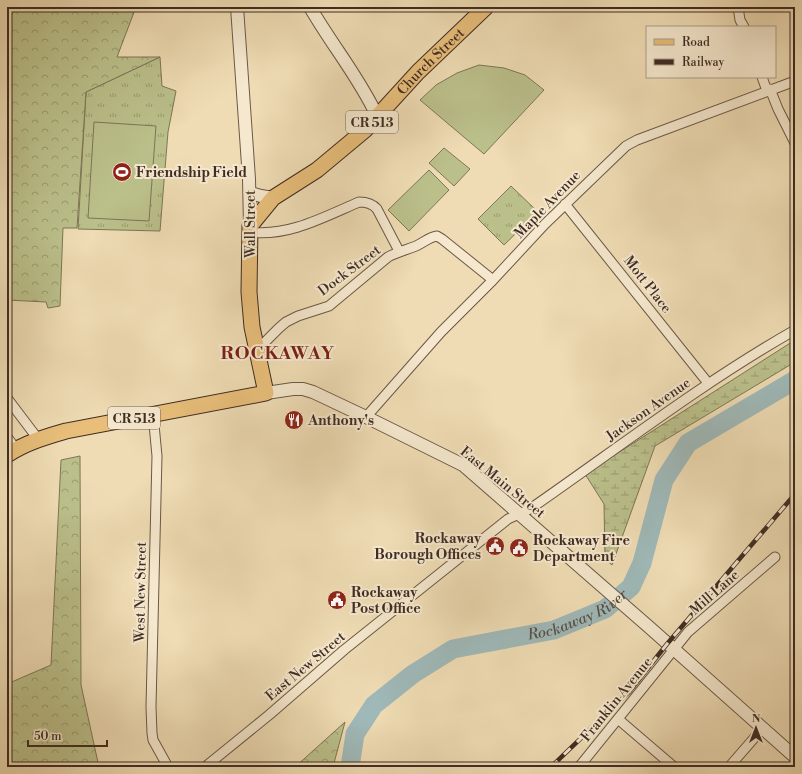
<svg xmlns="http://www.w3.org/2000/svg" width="802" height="774" viewBox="0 0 802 774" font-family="'Libre Bodoni',serif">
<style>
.grass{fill:url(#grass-tufts);stroke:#7d7657}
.forest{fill:url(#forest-crowns);stroke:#7d7657}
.wetland{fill:url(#wetland-marsh);stroke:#7d7657}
.garden{fill:#bbc08b;stroke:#7d7657}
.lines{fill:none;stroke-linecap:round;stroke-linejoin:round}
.river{stroke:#9fb9b9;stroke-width:19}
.minor-casing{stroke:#6b5847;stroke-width:11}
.tertiary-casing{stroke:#6b5847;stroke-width:14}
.primary-casing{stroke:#3f2c23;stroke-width:17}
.minor{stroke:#f5e8ce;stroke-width:9}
.tertiary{stroke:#f5e8ce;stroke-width:12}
.primary{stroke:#e8be7a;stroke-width:15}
.rail-casing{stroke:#3f2c23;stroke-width:4.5}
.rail{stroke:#f5e8ce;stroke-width:3;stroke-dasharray:9;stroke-linecap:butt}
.labels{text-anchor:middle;stroke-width:4;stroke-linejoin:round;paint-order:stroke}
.shield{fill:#f5e8ce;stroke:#766456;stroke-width:1}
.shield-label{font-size:13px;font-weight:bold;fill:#3f2c23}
.street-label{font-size:14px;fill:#3f2c23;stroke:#f5e8ce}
.poi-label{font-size:14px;font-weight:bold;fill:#3f2c23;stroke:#f5e8ce;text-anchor:start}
.water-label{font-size:15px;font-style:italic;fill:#574f48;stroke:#f5e8ce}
.district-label{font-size:18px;font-weight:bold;letter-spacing:1px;fill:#7a1f14;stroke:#f5e8ce}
</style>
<defs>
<pattern id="grass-tufts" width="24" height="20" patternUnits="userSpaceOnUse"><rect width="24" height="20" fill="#bbc08b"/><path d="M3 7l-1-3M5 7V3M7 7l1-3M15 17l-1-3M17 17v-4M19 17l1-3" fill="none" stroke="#999c71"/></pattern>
<pattern id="forest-crowns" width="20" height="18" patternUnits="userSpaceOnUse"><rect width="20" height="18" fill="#bbc08b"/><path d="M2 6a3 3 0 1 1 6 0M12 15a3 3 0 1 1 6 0" fill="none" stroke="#999c71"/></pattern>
<pattern id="wetland-marsh" width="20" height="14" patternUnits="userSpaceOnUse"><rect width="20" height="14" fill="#bbc08b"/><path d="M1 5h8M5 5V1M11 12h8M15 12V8" fill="none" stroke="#999c71"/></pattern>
</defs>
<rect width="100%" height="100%" fill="#efdcb4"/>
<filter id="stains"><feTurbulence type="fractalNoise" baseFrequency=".005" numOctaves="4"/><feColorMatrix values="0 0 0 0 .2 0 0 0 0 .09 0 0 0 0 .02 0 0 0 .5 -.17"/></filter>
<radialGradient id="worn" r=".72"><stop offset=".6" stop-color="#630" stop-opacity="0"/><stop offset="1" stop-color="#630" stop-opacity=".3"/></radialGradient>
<path class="grass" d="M160 57 162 86 176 91 168 132 160 231 78 229 86 92Z
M511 186 538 212 504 245 478 219Z"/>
<path class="forest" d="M7 7H136L117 57H160L86 92 77 228H63L60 306 48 308 46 302 7 300Z
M80 456 81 685 99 767H7V684L51 665 61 460Z
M345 722 333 767H295Z"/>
<path class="wetland" d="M795 340V362L655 446 612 565 605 559 604 504 585 474Z"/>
<path class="garden" d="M479 65 504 68 525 75 544 90 484 154 420 100 436 85 457 73Z
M94 122 156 126 149 221 88 218Z
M444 148 470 169 454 186 429 163Z
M429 170 449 190 409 231 388 210Z"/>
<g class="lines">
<path class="river" id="s1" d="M350 767 355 734 374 705 413 674 453 649 554 630 605 609 631 587 642 563 664 480 688 443 795 380"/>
<g class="minor-casing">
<path id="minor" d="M738 7 740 20 744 27
M762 77 767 91
M770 89 778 109 795 143
M565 204 708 383
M250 232C288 237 324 217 359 202 366 202 372 203 377 209L399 251
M257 350 279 328 286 322 298 316 329 306 388 257C397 252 406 250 416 246 423 243 429 237 437 236L442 239 493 280
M7 398 38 439
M153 414 157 456 151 707 152 733 153 740 168 767
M366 417 441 332 493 280 545 224 626 146 637 140 795 81
M7 437 16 449
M618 719 674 767
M205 767 269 715 344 650 508 519 530 509C618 448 702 383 795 330
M579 767 688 632 775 557
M729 767 762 729"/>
</g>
<g class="tertiary-casing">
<path id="tertiary" d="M237 7 249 179 250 226
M310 7C331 44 359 77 377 116
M250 193 261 196 273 198
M266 393 293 389H303L313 392 366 417 463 465 649 627 795 757"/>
</g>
<g class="primary-casing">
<g id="primary">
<path id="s2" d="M7 455C25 443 45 437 66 431L266 393 252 327 249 292 250 226 273 198 317 170 365 130 418 72 486 7"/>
</g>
</g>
<use href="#minor" class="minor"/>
<use href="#tertiary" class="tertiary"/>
<use href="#primary" class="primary"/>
<g class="rail-casing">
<path id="rail" d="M551 767 629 692 667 644 795 494"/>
</g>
<use href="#rail" class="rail"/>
</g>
<defs>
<g id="stadium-disc" transform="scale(1)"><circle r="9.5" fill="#8f2418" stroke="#f5e8ce"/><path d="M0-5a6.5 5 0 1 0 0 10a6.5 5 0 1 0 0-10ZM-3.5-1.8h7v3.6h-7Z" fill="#fff"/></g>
<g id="restaurant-disc" transform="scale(1)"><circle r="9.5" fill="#8f2418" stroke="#f5e8ce"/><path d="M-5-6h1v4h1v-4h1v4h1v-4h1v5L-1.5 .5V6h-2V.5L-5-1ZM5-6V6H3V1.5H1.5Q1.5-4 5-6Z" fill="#fff"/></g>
<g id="civic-disc" transform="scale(1)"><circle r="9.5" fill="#8f2418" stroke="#f5e8ce"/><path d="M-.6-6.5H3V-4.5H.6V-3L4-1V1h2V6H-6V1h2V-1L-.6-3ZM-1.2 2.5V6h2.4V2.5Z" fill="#fff"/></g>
</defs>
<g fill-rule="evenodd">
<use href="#stadium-disc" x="122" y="172"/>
<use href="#restaurant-disc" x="294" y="420"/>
<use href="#civic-disc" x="495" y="546"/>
<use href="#civic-disc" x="519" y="548"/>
<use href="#civic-disc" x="337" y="600"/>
</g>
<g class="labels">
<g class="shield">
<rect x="346" y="111" width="52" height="22" rx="3"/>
<rect x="108" y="407" width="52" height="22" rx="3"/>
</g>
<g class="shield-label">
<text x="372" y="127">CR 513</text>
<text x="134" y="423">CR 513</text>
</g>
<g class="street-label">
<text dy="5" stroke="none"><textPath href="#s2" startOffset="682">Church Street</textPath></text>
<text transform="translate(547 204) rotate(-46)" y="5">Maple Avenue</text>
<text transform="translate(250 224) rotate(-90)" y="5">Wall Street</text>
<text transform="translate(349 270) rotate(-37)" y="5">Dock Street</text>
<text transform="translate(648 284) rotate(52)" y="5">Mott Place</text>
<text transform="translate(648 409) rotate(-35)" y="5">Jackson Avenue</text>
<text transform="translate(503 482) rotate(39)" y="5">East Main Street</text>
<text transform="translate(140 592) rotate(-89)" y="5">West New Street</text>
<text transform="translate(714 592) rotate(-41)" y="5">Mill Lane</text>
<text transform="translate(305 666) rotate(-40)" y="5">East New Street</text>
<text transform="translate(616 699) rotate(-51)" y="5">Franklin Avenue</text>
</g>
<g class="poi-label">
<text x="136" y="177">Friendship Field</text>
<text x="308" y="425">Anthony's</text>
<text x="481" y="543" text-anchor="end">Rockaway<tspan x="481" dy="16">Borough Offices</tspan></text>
<text x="533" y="545">Rockaway Fire<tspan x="533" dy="16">Department</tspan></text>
<text x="351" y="597">Rockaway<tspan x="351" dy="16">Post Office</tspan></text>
</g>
<g class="water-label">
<text dy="5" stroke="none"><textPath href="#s1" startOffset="295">Rockaway River</textPath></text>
</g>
<g class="district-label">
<text x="278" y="359">ROCKAWAY</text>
</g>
</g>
<rect width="802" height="774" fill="none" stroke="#efdcb4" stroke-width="24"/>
<rect x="8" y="8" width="786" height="758" fill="none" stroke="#3f2c23" stroke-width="2"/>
<rect x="12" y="12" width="778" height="750" fill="none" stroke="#3f2c23"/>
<rect x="646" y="26" width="130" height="52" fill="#f5e8ce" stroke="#ac9d8a"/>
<rect x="654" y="39" width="20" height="6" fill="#e8be7a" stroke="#ac9d8a"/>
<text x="682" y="46" font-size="12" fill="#3f2c23">Road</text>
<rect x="654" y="59" width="20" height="6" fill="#3f2c23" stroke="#ac9d8a"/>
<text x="682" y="66" font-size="12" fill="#3f2c23">Railway</text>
<g transform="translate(756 728)" stroke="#f5e8ce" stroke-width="3" paint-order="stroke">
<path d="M0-3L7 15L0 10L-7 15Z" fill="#3f2c23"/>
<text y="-6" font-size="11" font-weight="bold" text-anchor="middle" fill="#3f2c23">N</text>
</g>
<path d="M28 740v6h79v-6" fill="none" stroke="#3f2c23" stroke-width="2"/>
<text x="34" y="740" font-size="12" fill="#3f2c23" stroke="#f5e8ce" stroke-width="3" paint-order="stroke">50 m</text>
<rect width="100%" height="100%" filter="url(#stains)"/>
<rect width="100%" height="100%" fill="url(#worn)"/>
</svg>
